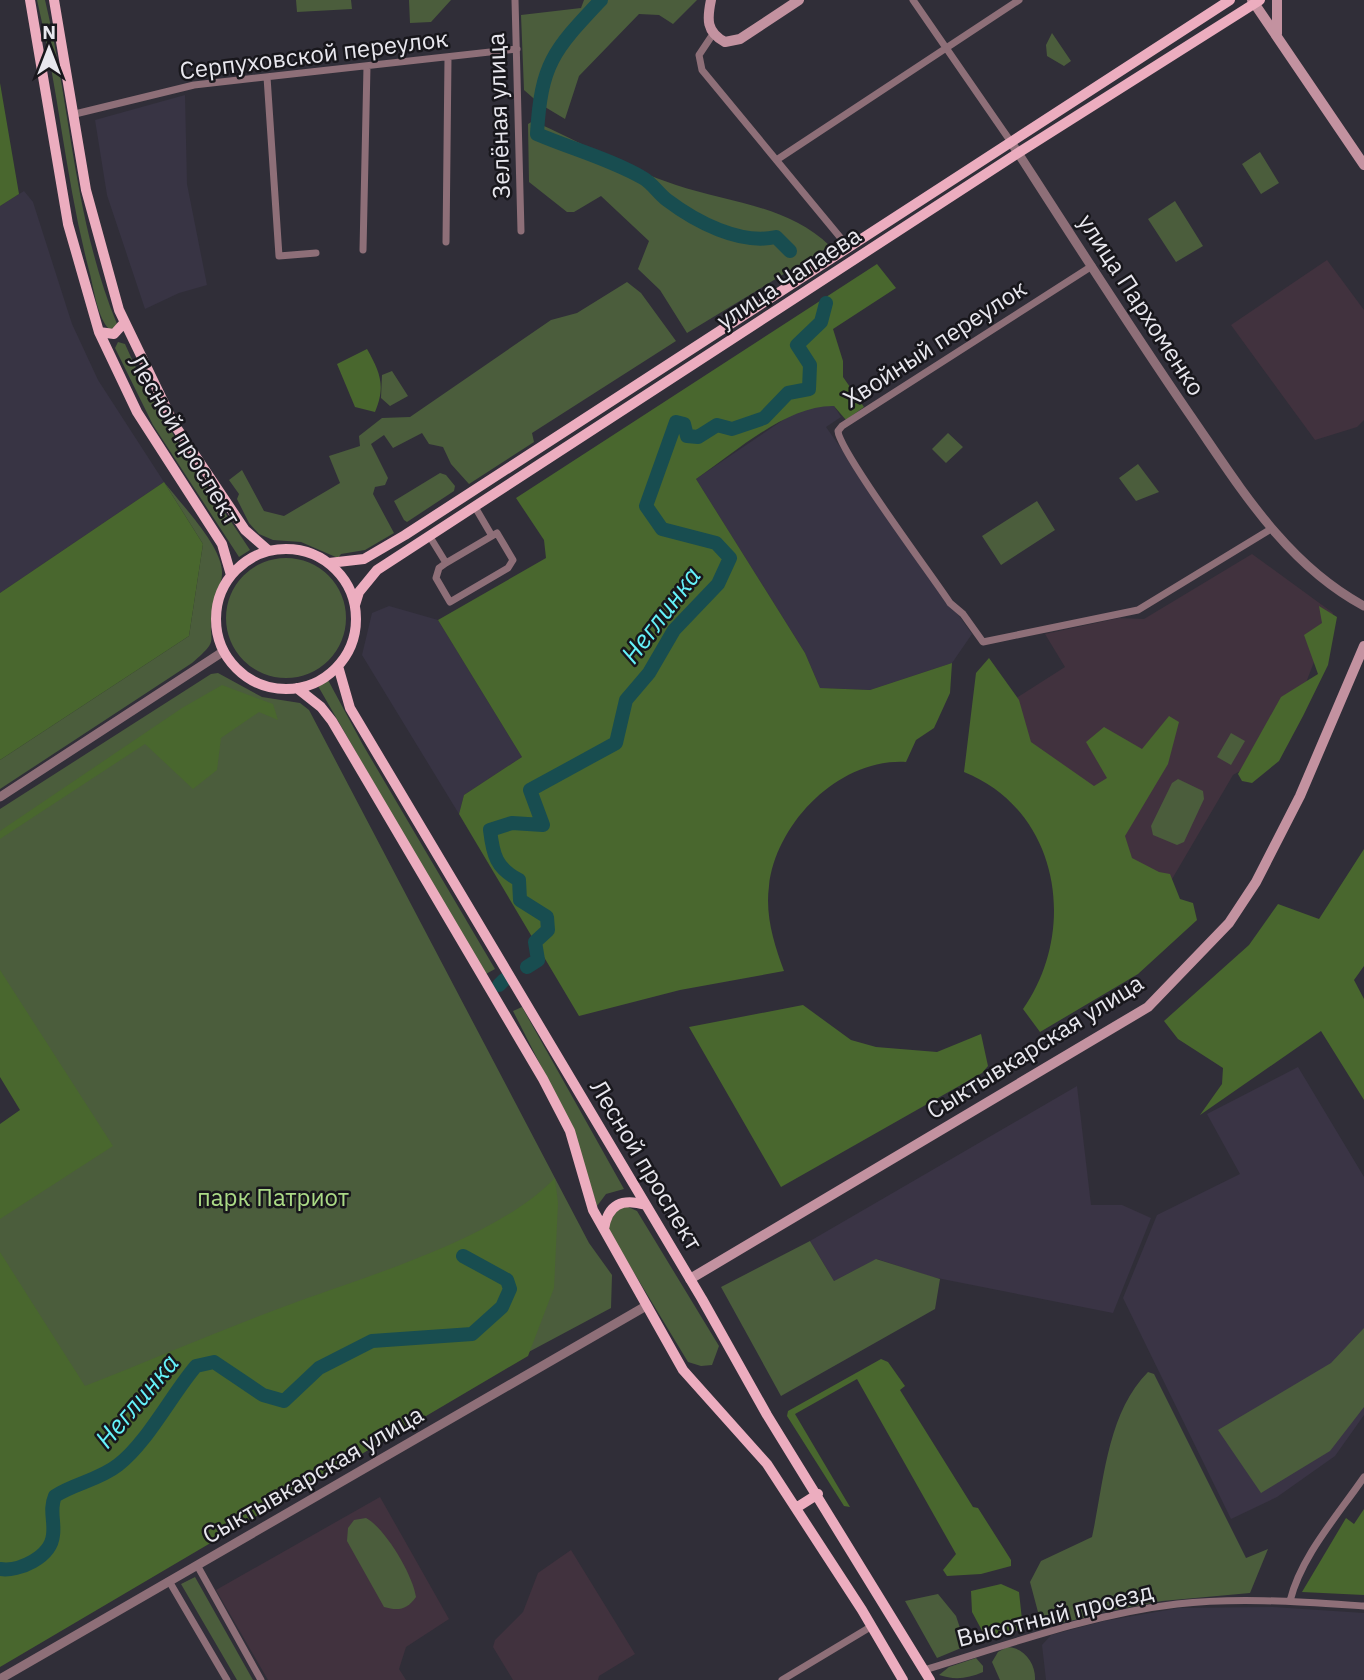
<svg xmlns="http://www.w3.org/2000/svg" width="1364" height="1680" viewBox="0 0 1364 1680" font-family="'IBM Plex Sans',sans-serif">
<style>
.built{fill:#383444}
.education{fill:#41323e}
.medical{fill:#3a3445}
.green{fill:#4b5d3c}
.forest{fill:#49672e}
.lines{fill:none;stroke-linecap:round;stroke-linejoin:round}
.river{stroke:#184d50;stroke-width:14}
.minor{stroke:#8e6f78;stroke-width:7}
.tertiary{stroke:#8e6f78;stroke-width:9}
.secondary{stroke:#c392a0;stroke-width:10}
.primary{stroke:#ecadbf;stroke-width:10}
.labels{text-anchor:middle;stroke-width:5;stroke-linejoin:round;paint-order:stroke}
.street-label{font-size:24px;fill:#e8e7ee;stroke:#18171c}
.park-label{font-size:24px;fill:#abda86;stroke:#18171c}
.water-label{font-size:26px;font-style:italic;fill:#65f2fa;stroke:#18171c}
</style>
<rect width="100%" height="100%" fill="#302e38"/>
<path class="built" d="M185 95 187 184 207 285 179 293 145 309 107 195 95 120Z
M24 191 33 202 72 324 98 380 164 482 0 593V206Z
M817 406H834L841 417 826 427 972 634 952 663 870 690 820 688 805 653 696 479 795 412Z
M389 606 438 620 522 757 464 795 459 814 362 655 372 613Z
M1273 1607 1364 1613V1680H1046L1042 1645 1051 1635 1104 1621 1179 1608Z"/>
<path class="education" d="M1327 260 1364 310V420L1357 427 1315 440 1231 325Z
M1252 554 1333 613 1281 747 1233 775 1165 891 1121 861 999 709 1065 667 1045 634 1119 618 1144 619Z
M380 1497 449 1619 406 1647 399 1669 406 1680H268L216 1590Z
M571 1550 635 1654 599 1676 598 1680H513L493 1647 495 1640 523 1612 538 1573Z"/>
<path class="medical" d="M1298 1067 1364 1177V1415L1335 1456 1277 1497 1231 1519 1123 1298 1157 1215 1240 1174 1207 1114Z
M1077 1086 1091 1205H1122L1151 1218 1113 1313 932 1277 877 1259 834 1281 810 1241Z"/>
<path class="green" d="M37 0H45C71 108 74 220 117 324L116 328 109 329C98 318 94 291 90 274 66 184 59 91 37 0Z
M296 0H351L352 9 297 12Z
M409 0H451L431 22 410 23Z
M584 0H697L673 24 659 15 639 14 579 76 565 119 540 104 524 90 521 15 581 8Z
M1052 33 1071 61 1064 66 1047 56 1046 45Z
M533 121C580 142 627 169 676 185 730 203 787 205 830 246L687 333 660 290 638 269 649 241 601 196 574 212H567L529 182 528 124Z
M1260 152 1279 183 1261 194 1242 164Z
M1175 201 1203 246 1176 262 1148 219Z
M627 282 641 293 676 341 532 433 534 442 469 484 451 464 443 447 429 444 422 433 393 448 384 435 371 444 388 478 385 485 375 487 373 494 394 533 365 550 341 554 338 558 301 542 273 540 259 534 249 523 237 499 239 494 229 480 242 470 264 511 284 516 340 483 329 456 360 446 359 436 382 418 410 417 551 320 577 313Z
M118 342 125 344C160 423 204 480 250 550L239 557 153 425 115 348Z
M392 371 408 396 390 406 381 398 382 375Z
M948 433 963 447 946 463 932 449Z
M1138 464 1159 492 1136 501 1119 478Z
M440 473 446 475 455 486 454 491 407 522 404 520 394 501Z
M164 482C181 504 221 545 222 571 223 584 214 600 212 613 207 644 222 637 192 663L0 789V760L189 636 203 544Z
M1037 501 1055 530 1001 565 982 536Z
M226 618a60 60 0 1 1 120 0a60 60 0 1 1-120 0Z
M218 673 262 697 300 703 309 710 589 1243 612 1275 611 1308 448 1395 0 1652V1130L27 1110 0 1068V809L211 674Z
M328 680 363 745 495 969 484 975 318 686Z
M1231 733 1245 741 1231 765 1217 757Z
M1178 779 1203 791 1204 799 1184 842 1177 845 1153 835 1151 826 1172 783Z
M522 1007 624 1189 606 1194 597 1206 572 1127 513 1011Z
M624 1205 637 1211 719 1346 712 1365 701 1366 688 1362 607 1228 608 1214Z
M810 1241 834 1281 876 1259 940 1279 935 1309 781 1396 721 1287Z
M1364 1328V1407L1330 1451 1261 1493 1218 1430 1331 1363Z
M1148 1372 1154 1374 1246 1558 1268 1549 1250 1593 1162 1601 1104 1612 1100 1603 1085 1608 1088 1617 1042 1627 1030 1582 1041 1561 1092 1537C1104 1482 1107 1413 1148 1372Z
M366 1518C385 1528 413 1575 416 1597 407 1610 398 1611 384 1607L347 1541 348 1528 354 1520Z
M195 1577 253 1680H237L181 1584Z
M938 1594 956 1616 966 1646 937 1658 905 1601Z
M1007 1647C1024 1647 1036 1664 1035 1680H1000L992 1662 998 1652Z
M976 1658 983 1666V1672C967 1679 954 1680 939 1675L949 1667Z"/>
<path class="forest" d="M0 83 19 194 0 206Z
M877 264 896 288 833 329 843 361V377L864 407 846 420 834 406C786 405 735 453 696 479L805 653 820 688 870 690 952 663 950 693 934 728 916 740 906 762C839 758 776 823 769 886 765 916 774 944 784 971L680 990 579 1016 459 814 464 795 522 757 438 620 546 558 544 540 516 498Z
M367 349C380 372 386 386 375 412L355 407 337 364Z
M164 482 203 544 189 636 0 760V593Z
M1319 606 1337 617 1328 665 1303 716 1279 761 1252 783 1242 781 1238 774 1281 697 1318 674 1304 635 1322 623Z
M989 658 1019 700 1031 742 1094 786 1107 778 1086 742 1104 727 1142 749 1169 716 1179 722 1168 764 1125 836 1132 858 1159 872 1170 874 1180 899 1193 903 1197 920 1138 974 1040 1032 1023 1009C1079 929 1059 810 964 772L976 673Z
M222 685 273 704 278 720 259 712 221 738 217 770 193 789 145 744 0 839V831L182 708Z
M1364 849V966L1354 980 1364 999V1100L1321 1031 1200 1115 1222 1084 1223 1068 1178 1039 1164 1021 1249 945 1278 904 1319 919Z
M0 970 113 1146 0 1219V1124L20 1110 0 1077Z
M803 1005 851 1040 876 1047 937 1052 981 1034 988 1066 982 1073 781 1187 689 1027Z
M555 1178 558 1203 554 1288 528 1356 0 1667V1252L85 1386C151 1360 216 1332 283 1307 365 1276 494 1241 555 1178Z
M881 1359 888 1362 905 1386 900 1390 973 1507 978 1508 1011 1560V1566L981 1574 947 1576 943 1570 956 1554 857 1379 795 1414 850 1507 844 1506 787 1416 788 1411Z
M1364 1509V1595L1302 1592 1346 1518 1354 1524Z
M1001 1584 1019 1592 1023 1629 986 1638 972 1612 971 1591Z"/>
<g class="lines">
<path class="river" d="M601 0C554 50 541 63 537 134 572 149 610 159 643 178 652 183 658 193 667 200 696 222 740 245 776 237L790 251
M527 967 538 960 535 942 548 930 547 917 520 900 519 880C496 868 493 855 490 830L512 823 543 825 530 790 616 743 626 700 649 673 674 630 718 584 730 558 716 543 662 529 646 506 676 422 684 424 687 436 698 437 717 425 732 429 764 418 788 393 809 389 810 365 797 345 821 322 826 303
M499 985 504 980
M0 1569C19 1572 51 1557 53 1535 55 1521 49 1510 55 1496 75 1483 99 1480 118 1465 147 1443 172 1394 196 1366L214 1362 263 1395 284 1401 319 1368 372 1341 472 1334 502 1307 510 1289 507 1280 463 1256"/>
<path class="minor" d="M515 0 521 231
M913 0 1011 142
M713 34 699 55 702 70 849 248
M267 77 279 256 316 253
M75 114 194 85 517 49
M778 159 1019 0
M446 242 448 58
M363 250 367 66
M1092 266 842 426 838 431C839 451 933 577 950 603L963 614 983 642 1138 610 1271 529
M475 507 492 536
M430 537 446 563 497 533 513 560 508 568 450 602 436 578 439 568 446 563
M197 1565 261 1680
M169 1581 227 1680
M1290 1601C1301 1556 1338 1515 1364 1477
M924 1670C1007 1645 1091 1614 1177 1604 1239 1597 1302 1602 1364 1606
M782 1680 872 1626"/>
<path class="tertiary" d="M1011 142C1069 232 1127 323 1188 412 1238 484 1284 563 1364 606
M0 797 224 651
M0 1679 646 1306"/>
<path class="secondary" d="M711 0C707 19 706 32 725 42L740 39 799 0
M1252 0 1364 165
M1277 34V0
M690 1279 1148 1007 1229 923 1256 882 1300 796 1364 646"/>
<path class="primary" d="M30 0 68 224 99 332 137 412 222 544 231 575
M54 0 86 190 119 310 174 424 245 530 269 551
M99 332 114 334 124 323
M216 619a70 70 0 1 1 140 0a70 70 0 1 1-140 0Z
M329 563 364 559 405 535 1230 0
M355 605 359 592 377 570 1018 153 1260 0
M338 666 350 708 702 1299 767 1415 930 1680
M297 688 321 707 332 721 543 1079 570 1131 593 1210 683 1370 767 1464 862 1610 903 1680
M604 1229C608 1204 622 1198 646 1205
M796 1508 818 1494"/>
</g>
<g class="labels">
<g class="street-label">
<text transform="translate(314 55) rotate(-7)" y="8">Серпуховской переулок</text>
<text transform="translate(499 116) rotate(-92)" y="8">Зелёная улица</text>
<text transform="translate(789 278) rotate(-33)" y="8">улица Чапаева</text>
<text transform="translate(1141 305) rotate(57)" y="8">улица Пархоменко</text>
<text transform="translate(935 344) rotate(-33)" y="8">Хвойный переулок</text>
<text transform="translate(184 440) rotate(59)" y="8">Лесной проспект</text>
<text transform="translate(1035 1047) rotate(-32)" y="8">Сыктывкарская улица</text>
<text transform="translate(646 1165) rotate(59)" y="8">Лесной проспект</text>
<text transform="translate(313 1475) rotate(-30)" y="8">Сыктывкарская улица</text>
<text transform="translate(1055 1615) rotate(-14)" y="8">Высотный проезд</text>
</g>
<g class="park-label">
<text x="273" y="1206">парк Патриот</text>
</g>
<g class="water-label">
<text transform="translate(661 615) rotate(-53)" y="9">Неглинка</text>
<text transform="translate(137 1401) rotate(-50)" y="9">Неглинка</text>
</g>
</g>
<g transform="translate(49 49)" stroke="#18171c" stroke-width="5" paint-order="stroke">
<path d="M0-5L12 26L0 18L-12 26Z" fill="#e8e7ee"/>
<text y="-10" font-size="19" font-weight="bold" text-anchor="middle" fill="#e8e7ee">N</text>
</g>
</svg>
